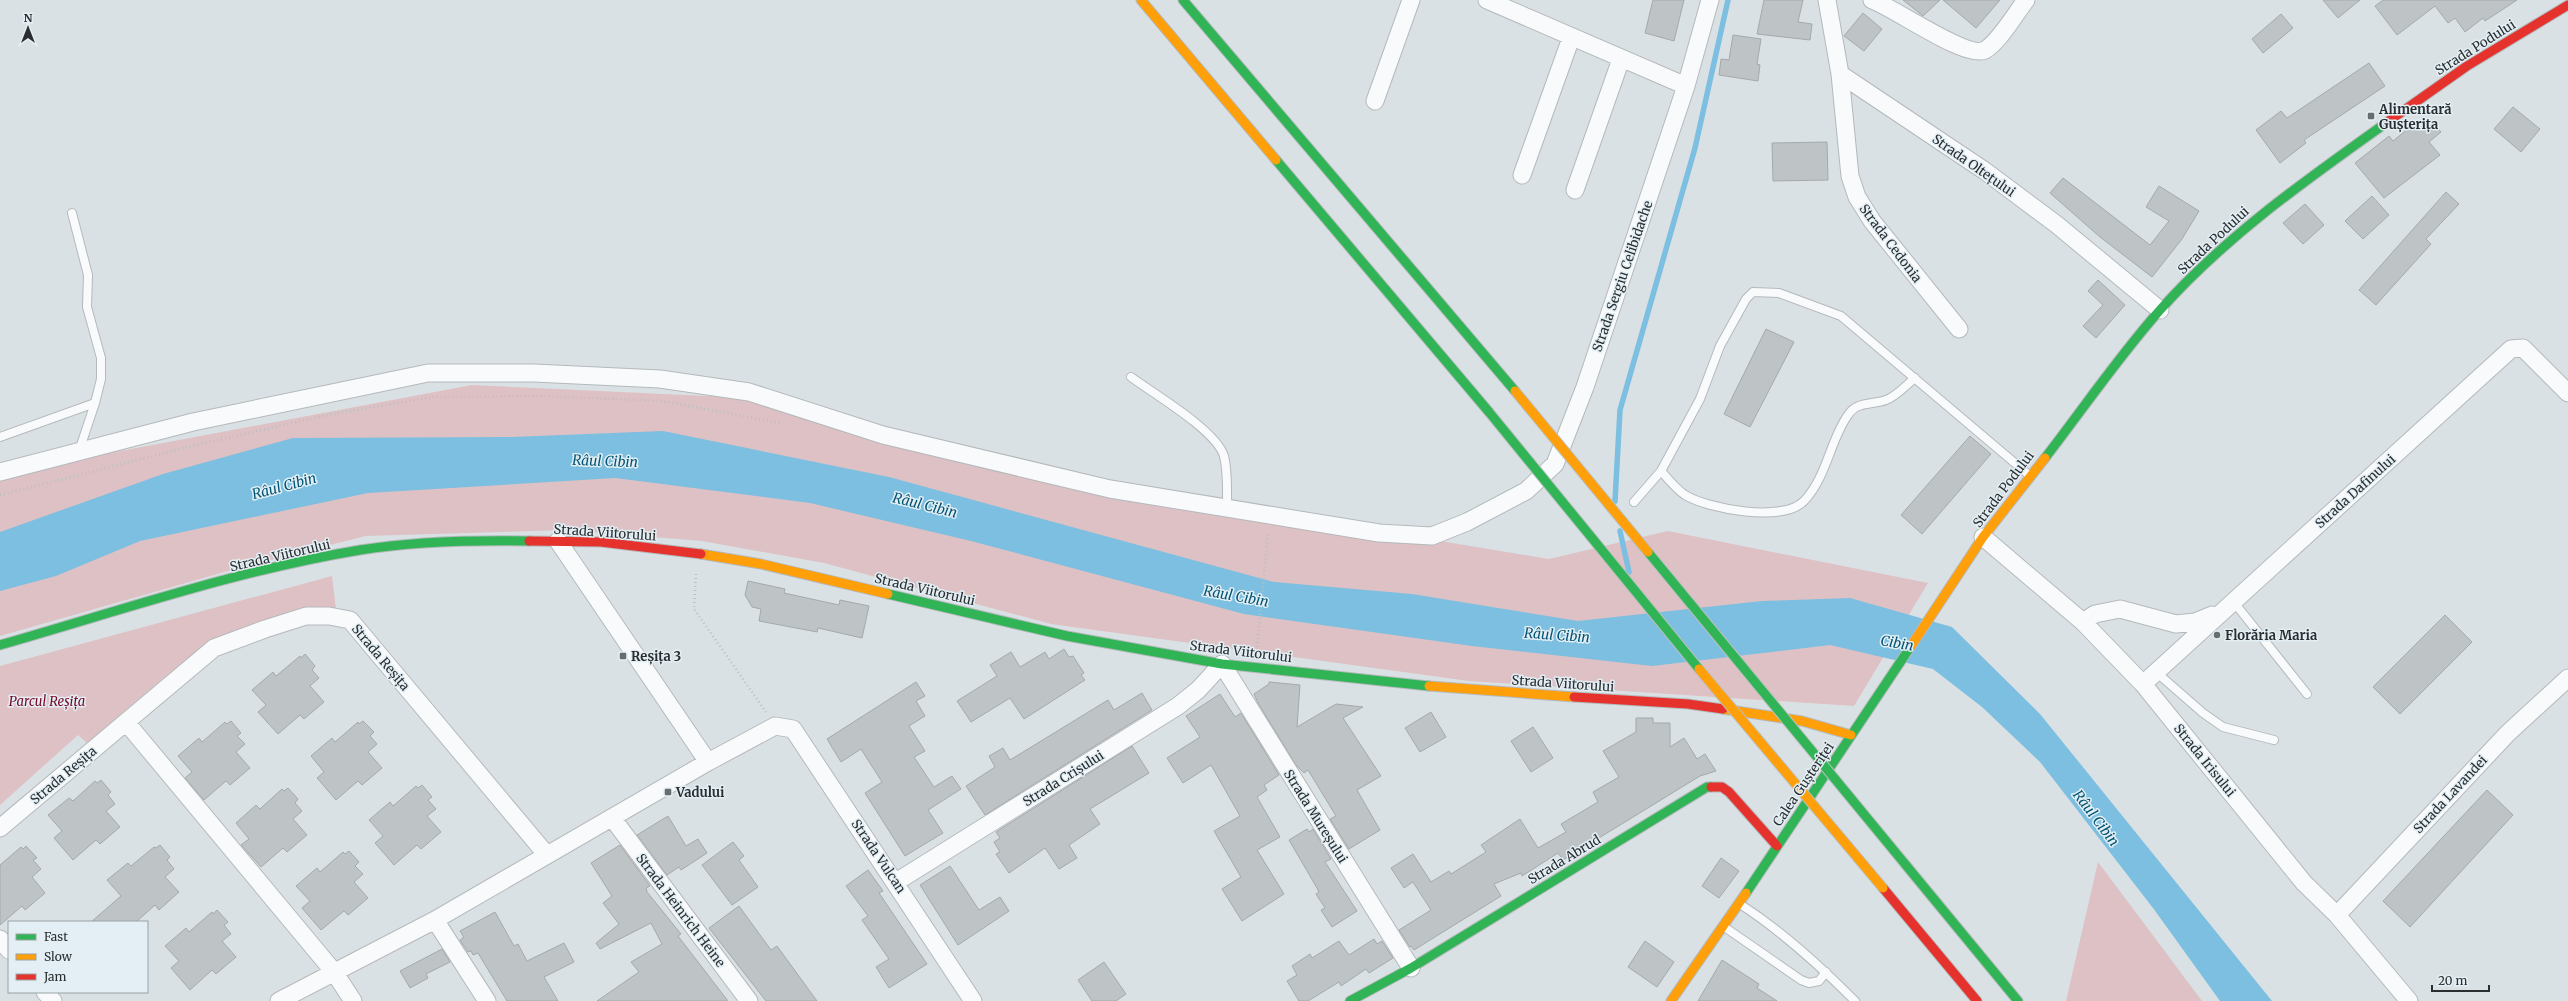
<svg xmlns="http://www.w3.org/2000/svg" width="2568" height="1001" viewBox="0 0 2568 1001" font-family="Merriweather,serif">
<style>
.green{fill:#dec1c4}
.water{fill:#7cbfe0}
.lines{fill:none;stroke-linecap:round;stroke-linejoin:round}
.stream{stroke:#7cbfe0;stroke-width:5.5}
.building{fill:#bec3c6;stroke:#a4a9ab}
.lane-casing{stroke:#b4b9bc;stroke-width:10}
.street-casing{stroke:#b4b9bc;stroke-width:19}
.fast-casing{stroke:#b4b9bc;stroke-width:11}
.slow-casing{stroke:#b4b9bc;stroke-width:11}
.jam-casing{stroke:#b4b9bc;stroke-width:11}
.path{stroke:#bcbec0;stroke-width:2.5;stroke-dasharray:1 3;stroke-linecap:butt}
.lane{stroke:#f9fafb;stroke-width:8}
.street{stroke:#f9fafb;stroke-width:17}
.fast{stroke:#30b455;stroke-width:9}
.slow{stroke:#ff9f0a;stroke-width:9}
.jam{stroke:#e5322d;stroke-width:9}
.fast-bridge-casing{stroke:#bbbfc0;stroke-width:11;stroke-linecap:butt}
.slow-bridge-casing{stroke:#bbbfc0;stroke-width:11;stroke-linecap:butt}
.fast-bridge{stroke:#30b455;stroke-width:9}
.slow-bridge{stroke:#ff9f0a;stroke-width:9}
.poi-dot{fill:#686d6f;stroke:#e3eff5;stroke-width:1.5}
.labels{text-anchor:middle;stroke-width:3;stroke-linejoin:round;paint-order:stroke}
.street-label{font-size:13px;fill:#2a2e30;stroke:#e3eff5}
.poi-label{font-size:13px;font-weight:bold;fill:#2a2e30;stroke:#e3eff5;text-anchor:start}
.park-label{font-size:13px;font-style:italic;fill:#750525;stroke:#e3eff5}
.water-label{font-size:14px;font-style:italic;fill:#025372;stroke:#e3eff5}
</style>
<rect width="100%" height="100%" fill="#dae1e4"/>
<path class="green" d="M472 385 750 398 1203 508 1259 511 1549 559 1668 531 1928 583 1854 706 1469 681 1051 624 824 563 702 541 565 530 366 536 235 569 0 636V478L30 468Z
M332 576 336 609 210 643 168 674 87 743 78 735 0 805V666Z
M2098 862 2202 1001H2066Z"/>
<path class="water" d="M663 431 889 477 1274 582 1412 594 1578 621 1762 601 1850 598 1952 627 2040 714 2272 1001H2220L2153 908 2040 762 1982 707 1933 669 1830 645 1652 666 1472 646 1244 614 971 541 810 503 615 478 368 493 140 541 56 576 0 591V532L163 474 293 438 512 437Z"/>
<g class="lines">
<path class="stream" d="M1615 501 1620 410 1695 148 1728 0
M1620 531 1629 572"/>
</g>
<path class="building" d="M1653 0H1684L1674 41 1645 33Z
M1764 0H1803L1798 22 1812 24 1810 40 1757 34Z
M1903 0H1940L1923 16Z
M1943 0H2000L1976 28Z
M2323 0H2360L2338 18Z
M2383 0H2517L2485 21 2483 18 2465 32 2455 18 2448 23 2435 6 2397 35 2375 6Z
M1863 13 1882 29 1864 51 1844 36Z
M2281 14 2293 28 2263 53 2252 39Z
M1733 35 1761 39 1757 64 1760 65 1758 81 1719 75 1721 59 1729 60Z
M2369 63 2385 86 2304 140 2306 143 2280 163 2256 130 2281 111 2287 118Z
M2513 107 2540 129 2521 152 2494 129Z
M2431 120 2441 132 2429 142 2440 155 2384 198 2355 163 2389 136 2393 141 2415 123 2419 129Z
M1827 142 1828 180 1773 181 1772 143Z
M2063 178 2150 245 2169 221 2146 207 2159 186 2199 211 2182 239 2152 277 2100 237 2050 193Z
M2446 192 2459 204 2426 239 2431 244 2376 305 2359 290Z
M2372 196 2389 215 2363 239 2345 221Z
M2305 204 2324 225 2303 244 2283 223Z
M2098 280 2125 305 2096 338 2083 326 2103 305 2088 291Z
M1766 329 1794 342 1750 427 1724 414Z
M1970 436 1991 454 1922 534 1901 515Z
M748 581 785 589 784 593 839 605 840 600 869 606 862 638 818 628 817 632 759 621 761 609 752 607 745 595Z
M2445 615 2472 642 2400 714 2373 687Z
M1064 649 1069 657 1073 656 1084 673 1081 675 1085 680 1024 719 1010 698 971 722 957 701 997 676 990 665 1011 652 1020 667 1045 652 1049 659Z
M305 654 315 666 312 670 319 678 310 686 324 702 304 719 300 715 278 734 258 712 266 705 252 690 273 672 276 676 300 656 301 658Z
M916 682 925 696 916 701 925 716 909 726 925 751 914 757 934 787 952 776 961 789 928 810 943 833 905 856 865 793 882 782 861 749 841 762 827 739Z
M1269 682 1300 685 1297 727 1336 704 1363 707 1343 718 1381 776 1357 790 1380 830 1349 849 1330 819 1336 816 1308 770 1304 773 1296 765 1258 703 1254 694 1269 684Z
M1142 693 1152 710 985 815 966 786 995 767 989 756 1003 748 1010 760 1108 700 1114 710Z
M1220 694 1235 717 1241 713 1279 775 1264 785 1267 790 1257 797 1280 837 1257 850 1284 894 1242 921 1222 889 1241 877 1214 831 1240 816 1211 765 1183 783 1167 758 1200 737 1186 716Z
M1431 712 1446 737 1420 752 1405 728Z
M1636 718H1653V723H1670V747L1684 738 1697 759 1705 754 1716 771 1700 776 1563 860 1558 853 1522 876 1521 873 1494 884 1501 896 1414 950 1411 946 1410 947 1399 930 1431 910 1413 882 1404 888 1391 868 1413 854 1431 882 1449 871 1451 874 1486 852 1481 845 1520 819 1538 848 1566 832 1561 824 1598 802 1593 792 1619 777 1603 751 1636 732Z
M231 721 241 733 237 736 245 744 236 752 250 768 230 785 226 781 204 800 185 778 192 772 178 756 199 738 202 742 225 722 227 724Z
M363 721 374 732 370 736 377 744 368 752 382 768 362 785 358 781 336 800 317 778 324 772 311 756 332 738 335 742 358 722 359 724Z
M1533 727 1553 758 1531 772 1511 741Z
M1132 746 1149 773 1090 809 1100 824 1069 845 1077 858 1059 869 1045 848 1009 873 996 854 1000 852 994 842 1000 838 996 832Z
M101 780 111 792 108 795 115 804 106 811 120 827 100 844 96 840 73 860 54 838 62 831 48 815 69 798 73 801 95 781 97 783Z
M422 785 432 797 428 800 436 809 427 816 441 832 421 849 417 845 394 865 375 843 383 836 369 820 390 802 393 806 416 786 418 788Z
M288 788 298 799 295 803 302 811 293 819 307 835 287 852 283 848 261 867 241 845 249 839 236 823 256 805 260 809 282 789 284 791Z
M2487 790 2513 815 2410 927 2383 901Z
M668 816 686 846 698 839 707 853 681 870 679 867 667 875 637 835Z
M1307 829 1309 832 1313 829 1331 859 1325 862 1357 911 1332 927 1321 910 1325 908 1316 894 1319 892 1317 888 1289 840Z
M733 842 744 856 739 860 758 887 732 905 702 865Z
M160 845 170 857 167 860 174 869 165 877 179 892 159 910 155 905 136 922H91L121 896 107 880 128 863 131 866 154 847 156 848Z
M620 845 650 886 646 888 647 892 681 934 678 936 728 1001H597L639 972 631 962 662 944 651 923 600 949 596 943 619 924 603 903 612 896 591 863Z
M26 846 37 858 33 860 41 869 32 877 45 893 25 910 22 906 0 925V865L21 847 23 849Z
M349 851 359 862 355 866 363 874 354 882 368 898 348 915 344 911 321 930 302 908 310 901 296 886 317 868 320 872 343 852 345 854Z
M1721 858 1739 871 1719 898 1702 886Z
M950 866 979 910 1000 897 1009 911 958 945 920 885Z
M868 870 883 891 879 893 927 964 889 988 876 967 889 959 862 920 868 916 846 886Z
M739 906 771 950 777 946 817 1001H766L709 928Z
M217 910 228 922 224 925 231 934 222 941 236 957 216 974 212 970 190 990 171 968 179 961 165 946 186 928 189 932 212 912 213 914Z
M495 912 514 946 518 944 527 961 564 943 574 962 544 977 558 1001H507L478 953 473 955 471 951 468 952 460 940 464 937 460 931Z
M1374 939 1377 944 1382 941 1393 958 1369 973 1366 969 1341 986 1339 982 1308 1001H1299L1287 981 1297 975 1292 966 1310 954 1312 958 1339 941 1349 955Z
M1645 941 1674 962 1657 987 1628 967Z
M442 949 450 962 426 974 428 978 410 988 400 971Z
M1722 960 1759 984 1757 988 1777 1001H1698Z
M1104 962 1126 994 1116 1001H1092L1078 980Z"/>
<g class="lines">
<g class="lane-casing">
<path id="lane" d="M72 213 88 275 87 307 101 358V379L95 403 79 451
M1131 377C1154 394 1216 430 1224 456 1228 472 1227 491 1227 508
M0 437 95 403
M1661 471C1668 479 1676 489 1685 495 1708 509 1783 523 1804 501 1827 477 1830 440 1848 415 1857 401 1872 405 1886 400 1897 396 1906 385 1915 378
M1634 502 1661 471 1700 399 1720 346 1746 299 1753 292 1779 293 1841 316 2029 475
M2233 601 2307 694
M2156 672 2203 713 2223 727 2274 740
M1740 904C1783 932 1819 965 1855 1001
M1723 926 1801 980 1809 983 1819 981 1826 972"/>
</g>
<g class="street-casing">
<path id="street" d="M1487 0 1686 86
M1827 0 1840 74 1850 176 1857 197 1872 221 1959 329
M1872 0C1895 8 1967 60 1985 50 1999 42 2016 13 2026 0
M1840 74 1985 171 2056 224 2160 310
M1375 101 1411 0
M1522 175 1571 38
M1575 190 1621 59
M0 472 193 422 428 373H534L660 379 749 392 883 435 1110 489 1379 533 1432 536 1467 522 1526 491 1555 464 1585 387 1686 86 1710 0
M1983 537 2083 622 2143 684 2304 883 2337 915 2409 1001
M558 541 708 762
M2083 622 2095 614 2120 609 2176 624 2195 622 2212 615
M2143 684 2511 349 2523 348 2568 393
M126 722 334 972 353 1001
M613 819 749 1001
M0 828 214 648 265 629 306 616H329L350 620 546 854
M896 882 1178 706 1198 690 1222 664 1411 968
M2337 915 2508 733 2568 678
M435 920 487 1001
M0 939 9 950
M45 992 53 1001
M279 1001 435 920 708 762 775 726 793 729 973 1001"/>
</g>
<g class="fast-casing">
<path id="fast" d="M1183 0 1515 391
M1276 160 1489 412
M2045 458C2083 409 2119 356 2160 310 2226 236 2306 180 2386 123
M888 594 1067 636 1222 664 1429 686
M0 645C119 611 238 570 360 550 416 541 473 540 529 541
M1905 864 2018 1001
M1746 893 1911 646
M1350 1001 1411 968 1707 787H1711"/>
</g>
<g class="slow-casing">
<path id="slow" d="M1141 0 1276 160
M701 554 761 564 888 594
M1911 646 1983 537 2045 458
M1429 686 1574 697
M1723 709 1802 721 1851 735
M1671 1001 1746 893"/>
</g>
<g class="jam-casing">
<path id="jam" d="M2386 123 2467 66 2568 5
M529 541 601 542 701 554
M1574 697 1688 704 1723 709
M1711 787H1722L1729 792 1777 846
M1883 888 1977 1001"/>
</g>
<path class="path" d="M0 495 196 445 332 414 433 397 540 396 663 401 780 423
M696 574 694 609 766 712
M1257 647 1268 533"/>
<use href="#lane" class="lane"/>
<use href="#street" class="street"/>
<use href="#fast" class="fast"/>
<use href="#slow" class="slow"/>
<use href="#jam" class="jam"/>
<g class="fast-bridge-casing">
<path id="fast-bridge" d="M1489 412 1699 669
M1648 552 1905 864"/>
</g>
<g class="slow-bridge-casing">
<path id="slow-bridge" d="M1515 391 1648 552
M1699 669 1883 888"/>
</g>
<use href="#fast-bridge" class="fast-bridge"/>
<use href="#slow-bridge" class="slow-bridge"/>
</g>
<g class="poi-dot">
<rect x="2367" y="112" width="8" height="8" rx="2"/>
<circle cx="2217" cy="635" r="4"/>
<rect x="619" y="652" width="8" height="8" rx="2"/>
<rect x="664" y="788" width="8" height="8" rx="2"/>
</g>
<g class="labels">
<g class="street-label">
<text transform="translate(2475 47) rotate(-32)" y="5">Strada Podului</text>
<text transform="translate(1974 165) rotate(35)" y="5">Strada Oltețului</text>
<text transform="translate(2213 240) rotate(-43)" y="5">Strada Podului</text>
<text transform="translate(1891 243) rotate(53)" y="5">Strada Cedonia</text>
<text transform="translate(1622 276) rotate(-71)" y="5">Strada Sergiu Celibidache</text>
<text transform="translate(2003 489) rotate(-53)" y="5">Strada Podului</text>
<text transform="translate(2355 491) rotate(-42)" y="5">Strada Dafinului</text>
<text transform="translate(605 532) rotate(4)" y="5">Strada Viitorului</text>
<text transform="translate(280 555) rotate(-13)" y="5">Strada Viitorului</text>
<text transform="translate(925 589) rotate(13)" y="5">Strada Viitorului</text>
<text transform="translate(1241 651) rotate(7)" y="5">Strada Viitorului</text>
<text transform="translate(381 657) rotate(50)" y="5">Strada Reșița</text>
<text transform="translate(1563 683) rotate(4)" y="5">Strada Viitorului</text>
<text transform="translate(2205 760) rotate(51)" y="5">Strada Irisului</text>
<text transform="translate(63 775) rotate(-40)" y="5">Strada Reșița</text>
<text transform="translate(1063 778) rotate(-32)" y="5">Strada Crișului</text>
<text transform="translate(1803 784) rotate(-56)" y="5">Calea Gușteriței</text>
<text transform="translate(2450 794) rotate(-47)" y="5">Strada Lavandei</text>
<text transform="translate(1316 816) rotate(58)" y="5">Strada Mureșului</text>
<text transform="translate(879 856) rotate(56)" y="5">Strada Vulcan</text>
<text transform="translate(1564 859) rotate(-31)" y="5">Strada Abrud</text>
<text transform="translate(681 910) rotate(53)" y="5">Strada Heinrich Heine</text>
</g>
<g class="poi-label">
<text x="2379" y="114">Alimentară<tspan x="2379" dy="15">Gușterița</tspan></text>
<text x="2225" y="640">Florăria Maria</text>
<text x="631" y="661">Reșița 3</text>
<text x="676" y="797">Vadului</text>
</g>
<g class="park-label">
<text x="47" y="706">Parcul Reșița</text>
</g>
<g class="water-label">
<text transform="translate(605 461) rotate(2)" y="5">Râul Cibin</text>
<text transform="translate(284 486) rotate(-15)" y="5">Râul Cibin</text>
<text transform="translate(925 505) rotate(14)" y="5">Râul Cibin</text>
<text transform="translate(1236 596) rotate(10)" y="5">Râul Cibin</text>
<text transform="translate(1557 635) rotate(4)" y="5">Râul Cibin</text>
<text transform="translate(1897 643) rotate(10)" y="5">Cibin</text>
<text transform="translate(2096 818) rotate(53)" y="5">Râul Cibin</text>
</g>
</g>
<rect x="8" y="921" width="140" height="72" fill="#e3eff5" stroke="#99a2a6"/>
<rect x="16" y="934" width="20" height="6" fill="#30b455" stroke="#99a2a6"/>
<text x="44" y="941" font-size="12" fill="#2a2e30">Fast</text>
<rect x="16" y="954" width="20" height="6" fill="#ff9f0a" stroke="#99a2a6"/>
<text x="44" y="961" font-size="12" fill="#2a2e30">Slow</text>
<rect x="16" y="974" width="20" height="6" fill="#e5322d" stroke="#99a2a6"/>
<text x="44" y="981" font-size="12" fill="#2a2e30">Jam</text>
<g transform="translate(28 28)" stroke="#e3eff5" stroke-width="3" paint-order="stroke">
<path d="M0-3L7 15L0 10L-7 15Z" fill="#2a2e30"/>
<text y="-6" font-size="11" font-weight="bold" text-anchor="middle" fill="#2a2e30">N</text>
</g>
<path d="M2432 985v6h57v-6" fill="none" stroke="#2a2e30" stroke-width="2"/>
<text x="2438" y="985" font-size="12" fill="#2a2e30" stroke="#e3eff5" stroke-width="3" paint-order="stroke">20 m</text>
</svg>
